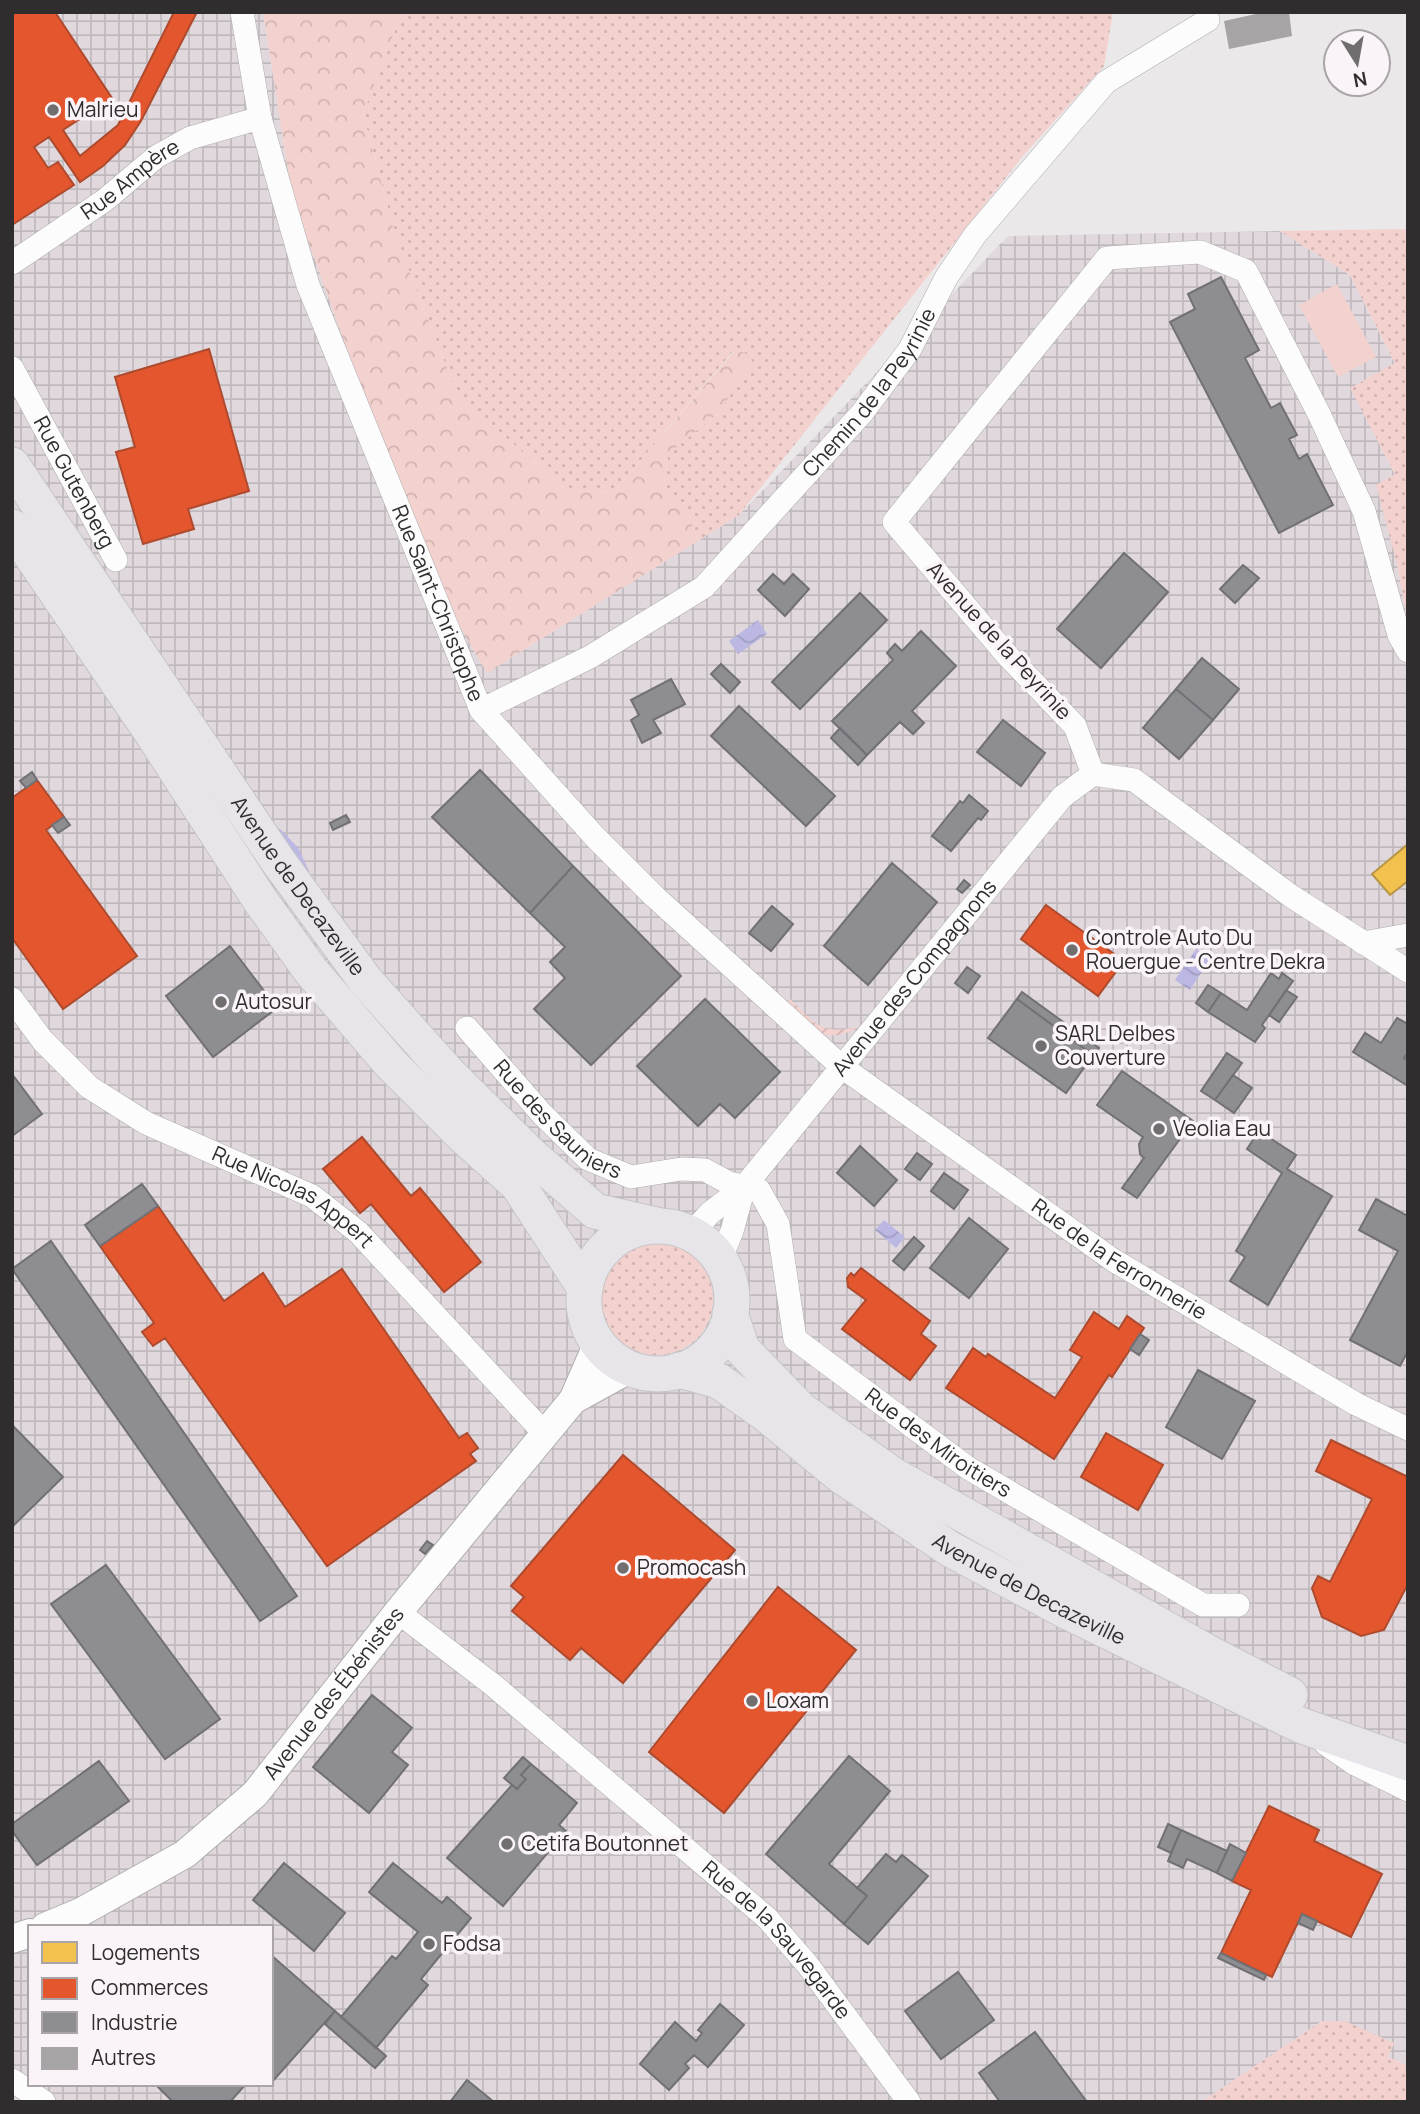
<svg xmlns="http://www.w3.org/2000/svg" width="1420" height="2114" viewBox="0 0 1420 2114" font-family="Manrope,sans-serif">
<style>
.industrial{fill:url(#industrial-grid);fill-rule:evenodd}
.grass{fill:url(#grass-dots)}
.forest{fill:url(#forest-crowns)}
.garden{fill:url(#garden-furrows)}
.pitch{fill:#f3d1ce}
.water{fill:url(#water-waves)}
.homes{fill:#f2c14e;stroke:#b89544;stroke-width:2}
.shops{fill:#e4572e;stroke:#ae4a2e;stroke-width:2}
.industry{fill:#8d8d92;stroke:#717074;stroke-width:2}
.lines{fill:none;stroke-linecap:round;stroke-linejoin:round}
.stream{stroke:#bbb8e3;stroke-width:6}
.building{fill:#a7a4a5}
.minor-casing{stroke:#aeadae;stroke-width:24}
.tertiary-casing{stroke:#aeadae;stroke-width:30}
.primary-casing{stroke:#c6c5c6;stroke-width:37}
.minor{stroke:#fcfcfc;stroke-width:23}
.tertiary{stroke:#fcfcfc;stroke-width:28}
.primary{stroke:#e8e5ea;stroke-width:35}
.poi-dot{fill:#716e70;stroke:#faf4f8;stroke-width:2.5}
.labels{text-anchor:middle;stroke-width:7;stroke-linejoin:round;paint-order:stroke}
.poi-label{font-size:21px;fill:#2f2d2e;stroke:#faf4f8;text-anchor:start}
.street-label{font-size:21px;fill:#2f2d2e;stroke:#faf4f8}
</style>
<defs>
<pattern id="industrial-grid" width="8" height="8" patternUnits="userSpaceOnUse" patternTransform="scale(1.75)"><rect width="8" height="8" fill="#e0d8dd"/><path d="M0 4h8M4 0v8" fill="none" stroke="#c0babe"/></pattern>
<pattern id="grass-dots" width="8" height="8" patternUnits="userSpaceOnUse" patternTransform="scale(1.75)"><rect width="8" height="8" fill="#f3d1ce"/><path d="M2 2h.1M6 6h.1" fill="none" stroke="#d1b4b1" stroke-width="1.8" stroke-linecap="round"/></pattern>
<pattern id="forest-crowns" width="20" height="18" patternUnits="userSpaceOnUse" patternTransform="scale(1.75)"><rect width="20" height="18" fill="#f3d1ce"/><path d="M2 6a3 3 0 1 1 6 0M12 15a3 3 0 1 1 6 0" fill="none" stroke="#d1b4b1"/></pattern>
<pattern id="garden-furrows" width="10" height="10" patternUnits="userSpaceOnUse" patternTransform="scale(1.75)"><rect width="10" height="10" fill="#f3d1ce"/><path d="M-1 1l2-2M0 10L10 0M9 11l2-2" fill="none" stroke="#d1b4b1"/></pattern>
<pattern id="water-waves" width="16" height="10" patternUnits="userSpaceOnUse" patternTransform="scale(1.75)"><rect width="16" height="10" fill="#bbb8e3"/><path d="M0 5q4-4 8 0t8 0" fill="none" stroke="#a19ec3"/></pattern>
</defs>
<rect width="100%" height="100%" fill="#ebe8ea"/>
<path class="industrial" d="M12 12H263L292 196 487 673 739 515 1008 236 1280 231 1350 275 1395 364 1351 388 1395 475 1397 564 1408 623V2066L1388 2057 1394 2043 1322 2021 1201 2102H12ZM30 1927H271V2084H30Z"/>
<path class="grass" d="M402 12H1113L1104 66 1023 156 739 515 698 541 688 513 663 491 668 454 719 412 734 350 614 492 566 490 458 396 395 234 363 114Z
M1408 229V623L1397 564 1376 485 1395 474 1350 388 1395 363 1350 275 1280 231Z
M601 1299a56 56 0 1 1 112 0a56 56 0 1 1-112 0Z
M1322 2021H1345L1394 2043 1388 2057 1408 2066V2102H1201Z"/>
<path class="forest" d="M263 12H402L363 114 395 234 458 396 566 490 614 492 735 350 746 353 753 362 719 412 668 454 663 491 688 513 698 541 487 673 457 622 350 358 292 196Z"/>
<path class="garden" d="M790 999C818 1026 819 1034 859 1027 822 1047 812 1028 786 1003Z"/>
<path class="pitch" d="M1337 284 1376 357 1338 377 1299 305Z"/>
<path class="water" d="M758 620 767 634 738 654 729 641Z
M1196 949 1210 959 1190 990 1175 980Z
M884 1220 905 1237 896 1248 875 1230Z"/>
<path class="homes" d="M1408 844V881L1390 895 1372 874Z"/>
<path class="shops" d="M12 12H55L112 98 63 130 80 156 118 125 174 12H197L141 121 125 145 103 166 80 182 49 137 34 147 48 168 58 162 74 185 12 225Z
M209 349 249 491 188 509 194 529 143 544 116 452 135 447 115 377Z
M37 780 64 817 46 830 137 956 63 1009 12 938V798Z
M1046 905 1124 961 1098 996 1021 939Z
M362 1137 411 1196 420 1188 481 1262 444 1292 371 1204 360 1213 323 1169Z
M158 1206 224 1301 263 1273 285 1307 342 1269 459 1438 467 1433 478 1448 470 1454 476 1461 327 1566 165 1338 153 1346 142 1332 154 1323 100 1246Z
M861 1268 930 1321 921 1334 936 1346 910 1380 842 1329 866 1300 848 1287 847 1278 851 1273 854 1276Z
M1094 1312 1119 1329 1127 1316 1144 1328 1112 1377 1109 1375 1054 1459 946 1388 973 1348 986 1357 988 1354 1055 1398 1082 1357 1070 1350Z
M1106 1433 1163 1465 1138 1510 1081 1477Z
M1331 1440 1408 1477V1584L1384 1630 1361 1636 1322 1617 1312 1588 1318 1576 1330 1582 1372 1499 1316 1471Z
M623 1455 735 1550 623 1683 581 1648 570 1660 512 1611 524 1597 511 1586Z
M778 1587 856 1650 724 1813 649 1752Z
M1269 1806 1319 1830 1314 1841 1382 1874 1351 1937 1302 1914 1272 1977 1221 1953 1251 1890 1232 1881Z"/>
<path class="industry" d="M1221 277 1259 350 1245 358 1271 408 1280 403 1297 435 1289 439 1299 459 1307 454 1333 505 1279 533 1170 322 1195 309 1188 294Z
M1124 553 1168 592 1101 668 1057 629Z
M1243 565 1259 578 1235 603 1220 589Z
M773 574 784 584 793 574 809 589 785 616 758 590Z
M860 593 887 620 800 709 772 682Z
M921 631 956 666 912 711 924 723 913 734 900 722 867 755 832 721 893 660 887 653 895 644 902 651Z
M1202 658 1239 689 1213 720 1176 689Z
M721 664 740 682 730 693 711 674Z
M671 679 685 704 653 720 661 733 642 743 631 720 639 715 631 700Z
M1176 689 1213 720 1179 759 1143 728Z
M739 706 835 796 806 826 711 736Z
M1003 720 1045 753 1021 786 977 752Z
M840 728 867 755 858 765 831 738Z
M480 770 573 866 530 913 432 817Z
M32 772 37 780 26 788 20 781Z
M969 795 988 811 981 820 978 818 951 851 932 836 960 801 963 803Z
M346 815 350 822 333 830 330 823Z
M64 817 70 825 58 833 52 825Z
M892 863 937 902 868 985 824 946Z
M573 866 681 976 591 1065 534 1009 565 978 550 962 565 947 530 913Z
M964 880 970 885 962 893 957 889Z
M772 906 793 924 771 951 749 933Z
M230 946 277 1008 213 1057 166 996Z
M967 967 980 976 968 993 955 983Z
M1271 973 1279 979 1282 973 1293 981 1262 1025 1265 1028 1255 1042 1208 1012 1221 993 1247 1010Z
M1208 985 1221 993 1208 1012 1196 1003Z
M1286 990 1297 997 1279 1022 1269 1015Z
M1022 992 1099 1048 1093 1055 1017 999Z
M705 999 780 1072 735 1118 720 1104 698 1126 637 1066Z
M1017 999 1093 1055 1066 1093 988 1038Z
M1397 1018 1408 1024V1053L1404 1058 1408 1060V1086L1353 1052 1365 1033 1381 1043Z
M1227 1053 1242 1063 1215 1100 1201 1091Z
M1122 1071 1193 1121 1137 1198 1122 1188 1144 1158 1140 1154 1139 1144 1143 1137 1097 1105Z
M12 1074 42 1114 12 1136Z
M1233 1075 1252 1088 1234 1113 1215 1100Z
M1259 1131 1296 1155 1287 1169 1332 1196 1268 1305 1230 1281 1245 1257 1236 1251 1282 1173 1247 1149Z
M860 1146 897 1180 874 1206 837 1173Z
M917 1153 932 1164 920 1180 905 1169Z
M944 1173 968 1190 954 1209 931 1191Z
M142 1184 158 1206 100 1246 85 1225Z
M1376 1199 1408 1216V1351L1400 1366 1350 1340 1398 1251 1359 1230Z
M969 1218 1008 1249 969 1298 930 1268Z
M914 1237 924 1246 904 1270 893 1261Z
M51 1241 297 1596 260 1621 12 1269Z
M1140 1334 1149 1340 1139 1355 1130 1349Z
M1198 1370 1255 1401 1222 1459 1166 1427Z
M12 1425 63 1477 12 1527Z
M427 1541 433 1545 425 1554 420 1550Z
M106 1565 220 1719 165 1759 51 1604Z
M372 1695 412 1728 392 1752 408 1765 369 1813 313 1767Z
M849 1756 890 1791 829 1864 867 1896 844 1924 766 1854Z
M523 1757 531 1764 521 1775 526 1779 517 1789 504 1778Z
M99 1761 129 1801 37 1865 12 1831V1824Z
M531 1764 577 1803 559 1825 566 1831 503 1906 447 1858 512 1785 517 1789 526 1779 521 1775Z
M1168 1824 1181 1830 1171 1853 1158 1847Z
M1181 1830 1227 1851 1217 1873 1187 1859 1183 1868 1168 1861Z
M1230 1844 1246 1853 1232 1881 1217 1873Z
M886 1854 896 1862 902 1855 928 1876 868 1944 844 1924 867 1896 857 1888Z
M284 1863 345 1913 314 1951 253 1900Z
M393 1863 442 1903 447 1897 471 1918 421 1979 428 1985 376 2048 341 2017 392 1956 396 1959 418 1932 369 1892Z
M1302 1914 1317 1921 1313 1930 1298 1923Z
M1221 1953 1266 1975 1264 1980 1218 1958Z
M271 1955 335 2011 272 2082 271 2081Z
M958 1972 994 2020 941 2059 905 2011Z
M720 2004 744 2025 708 2067 694 2055 685 2064 689 2068 669 2090 640 2064 675 2022 696 2041 702 2033 698 2030Z
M335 2011 386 2056 375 2068 325 2024Z
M1035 2032 1087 2102H1000L979 2073Z
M467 2080 494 2102H450Z
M155 2084H246L230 2102H173Z"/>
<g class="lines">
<path class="stream" d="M279 832 296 850 306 872"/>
</g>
<path class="building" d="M1265 12H1289L1292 36 1229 49 1224 21Z"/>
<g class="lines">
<g class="minor-casing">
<g id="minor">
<path id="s1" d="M242 12 260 118 308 285 481 710 595 837 654 896 842 1067 1113 1260 1356 1404 1408 1429"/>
<path id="s2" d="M12 263 105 200 156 157 190 138 260 118"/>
<path id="s3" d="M12 368 116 560"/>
<path id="s4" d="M481 710 590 657 704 587 862 413 910 349 946 278 975 235 1106 82 1208 20"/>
<path d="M1093 774 1075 726 1007 655 894 522 1107 258 1200 252 1246 271 1320 416 1364 511 1399 635 1408 651"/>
<path d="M1093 774 1134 780 1291 896 1408 971"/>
<path d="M1363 943 1408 935"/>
<path id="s5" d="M12 999 43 1041 89 1087 146 1123 312 1196 358 1232 546 1435"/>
<path id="s6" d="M467 1028 542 1114 588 1159 631 1177 681 1169 705 1170 729 1183 759 1190 778 1224 795 1339 968 1468 1203 1605H1238"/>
<path id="s7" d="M691 1234 710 1213 744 1187 1062 797 1093 774"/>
<path d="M720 1260 732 1231 744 1187"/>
<path id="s8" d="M398 1612 493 1685 767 1918 807 1964 909 2102"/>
<path d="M1326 1744 1355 1764 1408 1790"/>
<path d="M12 2080 44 2102"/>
</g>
</g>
<g class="tertiary-casing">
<g id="tertiary">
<path d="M573 1400 631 1368"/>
<path id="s9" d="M45 1927 81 1912 185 1854 255 1794 398 1612 573 1400 598 1343"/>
<path d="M12 1939 30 1933"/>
</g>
</g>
<g class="primary-casing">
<g id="primary">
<path id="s10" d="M12 465 278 861 365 980 448 1073 532 1156 595 1211 661 1226"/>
<path d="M12 527 152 733 260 900 311 971 391 1064 461 1134 518 1185 585 1288"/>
<circle cx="658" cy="1300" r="74"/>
<path d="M730 1313 742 1349 801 1410 893 1475 1207 1652 1290 1695"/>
<path id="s11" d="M679 1370 719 1381 767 1415 840 1475 950 1549 1066 1611 1300 1725 1408 1763"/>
</g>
</g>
<use href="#minor" class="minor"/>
<use href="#tertiary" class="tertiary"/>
<use href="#primary" class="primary"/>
</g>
<g class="poi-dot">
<circle cx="53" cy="110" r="7"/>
<circle cx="1072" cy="950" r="7"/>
<circle cx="221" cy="1002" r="7"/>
<circle cx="1041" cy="1046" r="7"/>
<circle cx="1159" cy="1129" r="7"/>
<circle cx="623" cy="1568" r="7"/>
<circle cx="752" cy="1701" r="7"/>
<circle cx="507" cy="1844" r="7"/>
<circle cx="429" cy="1944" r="7"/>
</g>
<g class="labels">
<g class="poi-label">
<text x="67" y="117">Malrieu</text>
<text x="1086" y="945">Controle Auto Du<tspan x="1086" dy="24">Rouergue - Centre Dekra</tspan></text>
<text x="235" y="1009">Autosur</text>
<text x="1055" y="1041">SARL Delbes<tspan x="1055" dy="24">Couverture</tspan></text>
<text x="1173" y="1136">Veolia Eau</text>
<text x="637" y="1575">Promocash</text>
<text x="766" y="1708">Loxam</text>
<text x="521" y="1851">Cetifa Boutonnet</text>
<text x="443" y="1951">Fodsa</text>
</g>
<g class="street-label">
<text dy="7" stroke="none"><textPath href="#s2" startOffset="145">Rue Ampère</textPath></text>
<text dy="7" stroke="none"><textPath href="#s4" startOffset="511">Chemin de la Peyrinie</textPath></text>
<text dy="7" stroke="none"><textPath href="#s3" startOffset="130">Rue Gutenberg</textPath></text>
<text dy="7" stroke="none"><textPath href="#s1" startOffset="625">Rue Saint-Christophe</textPath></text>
<text transform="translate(999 641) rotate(48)" y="7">Avenue de la Peyrinie</text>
<text dy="7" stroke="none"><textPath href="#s10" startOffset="509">Avenue de Decazeville</textPath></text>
<text dy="7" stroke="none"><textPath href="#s7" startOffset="341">Avenue des Compagnons</textPath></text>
<text dy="7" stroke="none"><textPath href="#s6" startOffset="130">Rue des Sauniers</textPath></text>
<text dy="7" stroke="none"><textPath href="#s5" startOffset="350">Rue Nicolas Appert</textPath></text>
<text dy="7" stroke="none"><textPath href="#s1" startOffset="1586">Rue de la Ferronnerie</textPath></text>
<text dy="7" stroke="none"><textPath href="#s6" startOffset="690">Rue des Miroitiers</textPath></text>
<text dy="7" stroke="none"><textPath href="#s11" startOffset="416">Avenue de Decazeville</textPath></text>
<text dy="7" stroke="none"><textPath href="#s9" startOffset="378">Avenue des Ébénistes</textPath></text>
<text dy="7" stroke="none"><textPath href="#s8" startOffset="502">Rue de la Sauvegarde</textPath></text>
</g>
</g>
<rect width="1420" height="2114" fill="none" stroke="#2f2d2e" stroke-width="28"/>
<rect x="28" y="1925" width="245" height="161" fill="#faf4f8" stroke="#a9a4a7" stroke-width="2"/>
<rect x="42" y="1942" width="35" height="21" fill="#f2c14e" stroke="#a9a4a7" stroke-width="2"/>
<text x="91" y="1960" font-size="21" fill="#2f2d2e">Logements</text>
<rect x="42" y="1978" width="35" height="21" fill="#e4572e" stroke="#a9a4a7" stroke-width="2"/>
<text x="91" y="1995" font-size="21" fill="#2f2d2e">Commerces</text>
<rect x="42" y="2012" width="35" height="21" fill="#8d8d92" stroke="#a9a4a7" stroke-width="2"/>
<text x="91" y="2030" font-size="21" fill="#2f2d2e">Industrie</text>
<rect x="42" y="2048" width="35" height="21" fill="#a7a4a5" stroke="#a9a4a7" stroke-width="2"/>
<text x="91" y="2065" font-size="21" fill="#2f2d2e">Autres</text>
<g transform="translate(1357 63) rotate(169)"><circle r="33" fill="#faf4f8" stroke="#a9a4a7" stroke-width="2"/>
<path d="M0-5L12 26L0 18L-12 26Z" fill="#716e70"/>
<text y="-10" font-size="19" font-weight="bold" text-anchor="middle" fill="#2f2d2e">N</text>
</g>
</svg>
